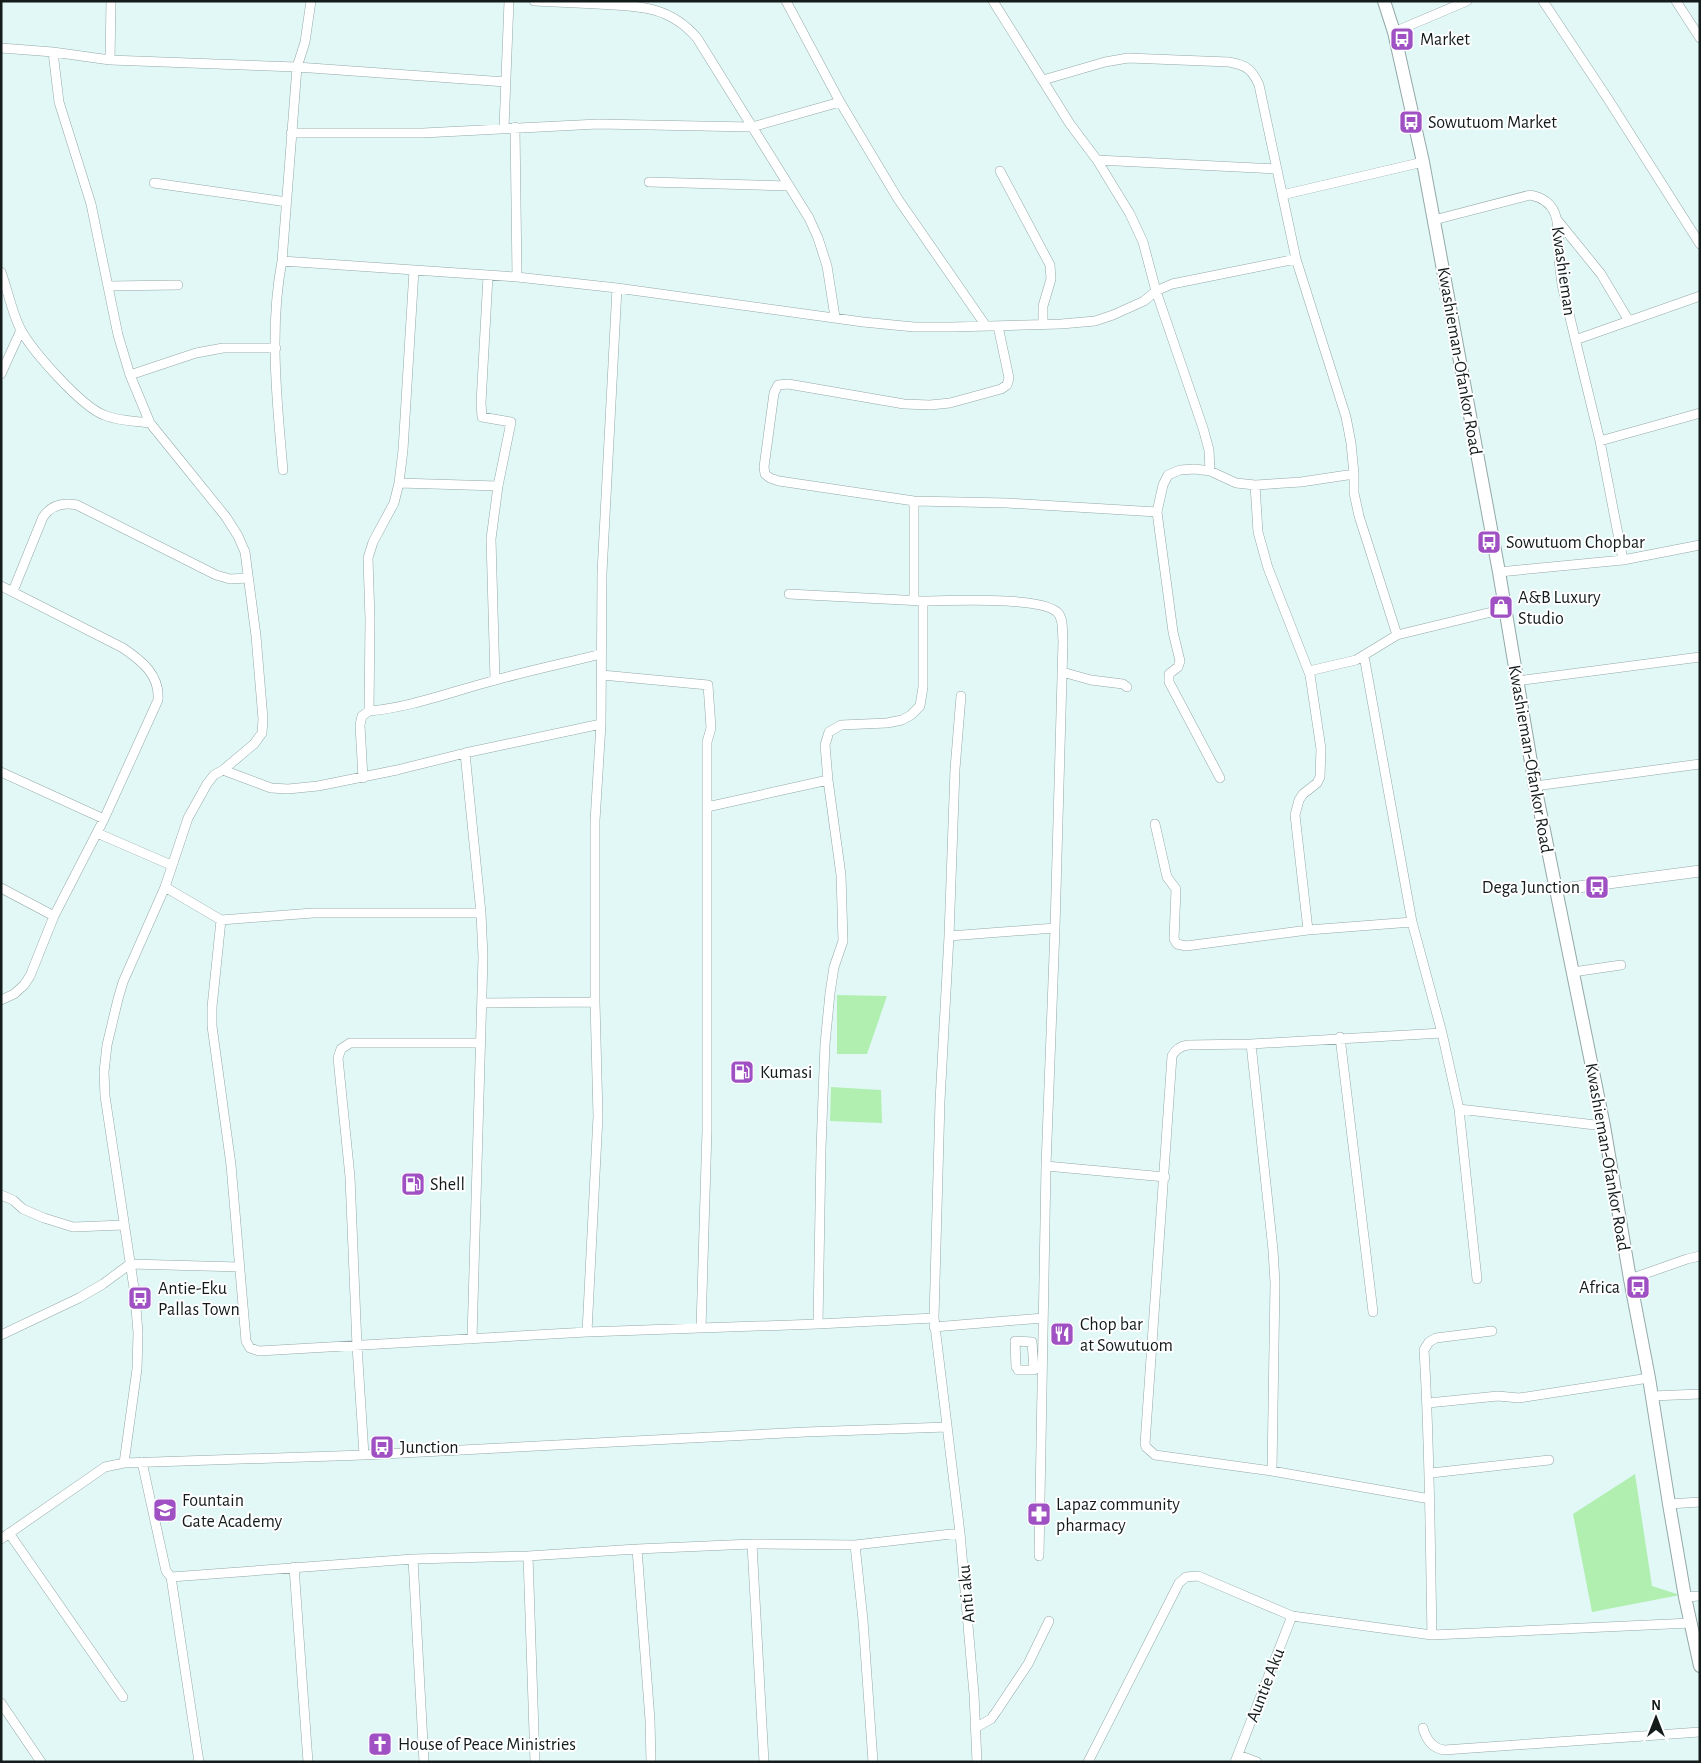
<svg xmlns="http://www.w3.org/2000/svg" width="1701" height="1763" viewBox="0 0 1701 1763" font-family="'Alegreya Sans',sans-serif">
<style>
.green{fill:#b0efb0}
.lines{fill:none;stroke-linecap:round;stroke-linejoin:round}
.minor-casing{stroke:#93a8a7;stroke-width:10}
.tertiary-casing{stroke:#93a8a7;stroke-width:12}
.secondary-casing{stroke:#93a8a7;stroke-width:14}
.minor{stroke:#fff;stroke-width:9}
.tertiary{stroke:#fff;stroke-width:11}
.secondary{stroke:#fff;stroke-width:12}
.labels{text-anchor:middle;stroke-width:4;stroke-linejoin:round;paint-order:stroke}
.poi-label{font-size:18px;fill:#131b1b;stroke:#fff;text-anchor:start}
.street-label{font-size:18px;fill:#131b1b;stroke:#fff}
</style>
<rect width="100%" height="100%" fill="#e2f8f7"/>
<path class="green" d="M837 995 887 996 867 1054H837Z
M831 1087 881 1090 882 1123 830 1121Z
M1635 1474 1652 1586 1680 1595 1592 1612 1573 1514Z"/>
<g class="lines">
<g class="minor-casing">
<path id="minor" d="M534 1C555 2 576 3 597 4 637 6 669 5 697 38L809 218 818 238 827 266 835 317
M786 1 840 102 898 199 986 326
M993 1 1070 124 1097 160 1130 214 1143 242 1156 291 1203 428 1209 450 1210 471
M1543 1 1608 99 1700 244
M1676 1 1700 38
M1394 32 1467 1
M1 48 53 52 110 60 297 67 506 82
M53 52 59 102 91 204 118 335 130 375 150 423 226 517 238 536 245 552 256 636 263 719 262 733 254 744 223 770 214 775 207 784 188 818 165 887 123 982 118 999 107 1045 104 1072 105 1096 135 1295 138 1333 137 1369 124 1463
M110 60 111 1
M1043 80 1105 62 1128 58 1229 62C1246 65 1252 69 1259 85L1296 259 1346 417 1351 443 1354 474V493L1359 516 1397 635
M515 127 517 277
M504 128 509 1
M291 133H423L598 124 752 127 840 102
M1097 160 1277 169
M1000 171 1050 265 1051 279 1043 306V324
M649 182 789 186
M154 183 287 202
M1282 195 1423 162
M1434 220 1530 195C1562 201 1558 228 1559 254 1559 265 1561 275 1562 285L1600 441 1623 560
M1558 221 1601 274 1629 321
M282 261 517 277 617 288 863 322 914 327H952L1061 324 1095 321 1113 315 1144 301 1156 291 1172 284 1296 259
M1 272C7 288 13 316 21 330 33 352 82 407 104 415 118 421 135 421 150 423
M488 276 481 403 482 417 511 422 498 486 491 539 495 680
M108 286 178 285
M998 326 1009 378 1007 385 1001 389 950 403 930 405 904 404 788 384 778 385 774 393 764 467 765 474 770 478 779 481 914 501 1007 503 1157 512
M1575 340 1700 296
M1 374 21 330
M130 375 196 353 223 348H276
M1600 441 1700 413
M283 470C277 404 269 327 282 261L297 67 305 42 311 1
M399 483 498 486
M1255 485 1258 532 1268 568 1310 675 1321 749 1320 777 1317 783 1303 794 1299 800 1295 815 1308 930
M914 501V600
M1499 572 1623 560 1700 545
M1 586 123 648C142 661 160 675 158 700L104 819 54 916 30 976 24 985 14 994 1 1000
M13 591 43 517C51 505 63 502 77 505L216 575 230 579 248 578
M789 594C833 596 877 599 922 601 948 601 1040 596 1057 612 1064 618 1062 632 1063 641L1055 928 1046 1166 1039 1556
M1364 656 1412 922 1442 1033 1459 1109 1477 1279
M1309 671 1356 660 1397 635 1504 609
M1062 672 1091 680 1123 684 1127 687
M602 675 708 685 711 728 707 742V1130L701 1328
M1517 681 1700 657
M961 696 955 769 949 936 940 1101 934 1318 960 1533 974 1694 977 1762
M369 711C413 707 453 691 496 680 531 670 566 663 601 654
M465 753 481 913 483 957 472 1339
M223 770 271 788 288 789 318 786 397 770 465 753 601 724
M1 772 104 819
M363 778 360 725 362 716 369 711 370 620 368 558 373 542 394 503 399 483 403 450 414 270
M1220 778 1169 682V674L1178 667 1180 661 1173 632 1157 512 1163 485 1168 475 1180 470 1195 469 1210 471 1236 483 1255 485 1301 482 1354 474
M1535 786 1700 764
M707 807 828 780
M1155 824 1167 877 1176 889 1174 939 1177 944 1186 946 1308 930 1412 922
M97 833 171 865
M165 887 221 920 313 913H481
M1 888 54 916
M221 920 212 1007V1026L231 1165 246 1341 250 1348 259 1351 587 1332 818 1324 934 1318
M949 936 1055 928
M1573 972 1621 965
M482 1003 595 1002
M1340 1037 1373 1312
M1251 1044 1273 1250 1275 1283 1272 1471
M1459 1109 1604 1126
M1046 1166 1165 1177
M1 1195 13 1200 23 1209 44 1218 73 1227 124 1225
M1630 1279 1687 1259 1700 1256
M818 1324 821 1149 825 1044 830 993 834 967 843 941 841 875 828 780 825 745 829 732 841 725 887 723 902 720 911 715 920 706 923 687V601
M934 1327 1043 1318
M587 1332 598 1116 595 1002V821L601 724 602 573 617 288
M1 1335 79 1298 103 1284 130 1264 240 1267
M1016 1367 1015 1341 1032 1342 1034 1370H1018
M1652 1396 1700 1394
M1428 1403 1498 1396 1519 1398 1649 1378
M364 1455 357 1346 350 1177 338 1058 341 1049 350 1043H481
M142 1462 164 1562 166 1571 171 1577 199 1762
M1431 1473 1549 1460
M1430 1499 1272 1471 1155 1455 1146 1447 1145 1444C1154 1314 1164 1185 1172 1056 1175 1050 1181 1046 1188 1045L1251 1044 1442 1033
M1669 1504 1700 1502
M9 1533 123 1697
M1 1539 105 1467 124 1463 364 1455 806 1432 947 1427
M752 1544 764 1762
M855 1545 863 1620 873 1762
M637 1549 650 1720 651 1762
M528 1556 535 1762
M413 1559 424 1762
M294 1567 308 1762
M171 1577 413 1559 528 1556 637 1549 752 1544 855 1545 960 1533
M1685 1597 1700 1596
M1432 1635C1430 1540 1430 1445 1424 1350L1429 1342 1436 1338 1492 1331
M1 1703 41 1762
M975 1728 991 1719 996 1712 1028 1664 1049 1621
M1423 1728C1426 1739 1432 1748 1444 1750L1700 1732
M1238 1755 1257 1762
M1088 1762 1179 1583 1186 1577 1198 1576 1292 1616 1432 1635 1691 1623
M1235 1762 1292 1616"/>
</g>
<g class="tertiary-casing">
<path id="tertiary" d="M1555 890 1700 871"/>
</g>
<g class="secondary-casing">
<path id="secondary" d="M1384 1 1394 32 1423 162 1499 572 1535 786 1604 1126 1630 1279 1649 1378 1669 1504 1685 1597 1700 1666"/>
</g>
<use href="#minor" class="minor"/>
<use href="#tertiary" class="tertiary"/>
<use href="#secondary" class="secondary"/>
</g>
<defs>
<g id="bus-square" transform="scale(1.25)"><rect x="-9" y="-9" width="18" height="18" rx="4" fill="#9f50c2" stroke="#fff"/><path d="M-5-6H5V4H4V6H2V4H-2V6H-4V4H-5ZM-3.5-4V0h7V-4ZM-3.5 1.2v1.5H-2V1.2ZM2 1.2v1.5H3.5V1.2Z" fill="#fff"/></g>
<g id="shop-square" transform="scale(1.25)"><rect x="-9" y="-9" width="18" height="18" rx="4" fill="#9f50c2" stroke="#fff"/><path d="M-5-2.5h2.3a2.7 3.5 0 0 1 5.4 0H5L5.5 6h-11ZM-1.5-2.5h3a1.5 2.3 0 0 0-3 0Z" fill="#fff"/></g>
<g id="fuel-square" transform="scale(1.25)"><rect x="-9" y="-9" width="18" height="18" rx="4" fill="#9f50c2" stroke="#fff"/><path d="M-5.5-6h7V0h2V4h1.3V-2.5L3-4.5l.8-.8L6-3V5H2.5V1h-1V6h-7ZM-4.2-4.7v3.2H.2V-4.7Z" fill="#fff"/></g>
<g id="restaurant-square" transform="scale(1.25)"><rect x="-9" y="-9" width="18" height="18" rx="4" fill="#9f50c2" stroke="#fff"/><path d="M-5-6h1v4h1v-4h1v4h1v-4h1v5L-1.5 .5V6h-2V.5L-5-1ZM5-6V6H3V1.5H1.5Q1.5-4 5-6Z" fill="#fff"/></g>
<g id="school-square" transform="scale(1.25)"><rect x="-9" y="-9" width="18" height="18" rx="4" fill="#9f50c2" stroke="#fff"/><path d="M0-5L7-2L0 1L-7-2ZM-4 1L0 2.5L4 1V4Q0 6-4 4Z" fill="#fff"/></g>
<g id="pharmacy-square" transform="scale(1.25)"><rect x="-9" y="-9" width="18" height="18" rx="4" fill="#9f50c2" stroke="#fff"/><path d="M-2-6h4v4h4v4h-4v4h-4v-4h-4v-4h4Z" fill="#fff"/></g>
<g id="church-square" transform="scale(1.25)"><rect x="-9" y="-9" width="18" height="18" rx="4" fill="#9f50c2" stroke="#fff"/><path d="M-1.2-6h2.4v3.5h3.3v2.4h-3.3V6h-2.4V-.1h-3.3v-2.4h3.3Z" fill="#fff"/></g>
</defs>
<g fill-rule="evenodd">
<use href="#bus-square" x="1402" y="39"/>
<use href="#bus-square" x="1411" y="122"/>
<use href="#bus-square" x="1489" y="542"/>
<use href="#shop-square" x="1501" y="607"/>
<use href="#bus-square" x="1597" y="887"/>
<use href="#fuel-square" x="742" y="1072"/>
<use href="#fuel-square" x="413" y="1184"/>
<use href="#bus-square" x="1638" y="1287"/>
<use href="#bus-square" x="140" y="1298"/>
<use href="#restaurant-square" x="1062" y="1334"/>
<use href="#bus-square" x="382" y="1447"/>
<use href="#school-square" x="165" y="1510"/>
<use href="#pharmacy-square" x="1039" y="1514"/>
<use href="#church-square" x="380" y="1744"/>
</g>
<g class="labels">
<g class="poi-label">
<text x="1420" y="45">Market</text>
<text x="1428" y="128">Sowutuom Market</text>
<text x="1506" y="548">Sowutuom Chopbar</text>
<text x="1518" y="603">A&amp;B Luxury<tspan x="1518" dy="21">Studio</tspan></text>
<text x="1580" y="893" text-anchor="end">Dega Junction</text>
<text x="760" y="1078">Kumasi</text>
<text x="430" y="1190">Shell</text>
<text x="1620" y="1293" text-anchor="end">Africa</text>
<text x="158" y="1294">Antie-Eku<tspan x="158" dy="21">Pallas Town</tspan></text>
<text x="1080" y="1330">Chop bar<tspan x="1080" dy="21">at Sowutuom</tspan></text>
<text x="400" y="1453">Junction</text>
<text x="182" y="1506">Fountain<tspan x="182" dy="21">Gate Academy</tspan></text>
<text x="1056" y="1510">Lapaz community<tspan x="1056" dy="21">pharmacy</tspan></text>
<text x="398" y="1750">House of Peace Ministries</text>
</g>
<g class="street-label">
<text transform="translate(1564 271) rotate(82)" y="6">Kwashieman</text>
<text transform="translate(1460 361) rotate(80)" y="6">Kwashieman-Ofankor Road</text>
<text transform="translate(1531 759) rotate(80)" y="6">Kwashieman-Ofankor Road</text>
<text transform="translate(1608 1157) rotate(80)" y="6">Kwashieman-Ofankor Road</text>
<text transform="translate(966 1594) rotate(-95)" y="6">Anti aku</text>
<text transform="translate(1265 1685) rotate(-69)" y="6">Auntie Aku</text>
</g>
</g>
<rect width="1701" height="1763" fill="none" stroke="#131b1b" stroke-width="5"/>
<g transform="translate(1656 1718)" stroke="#ffffff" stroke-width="4" paint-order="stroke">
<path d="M0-4L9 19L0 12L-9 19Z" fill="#131b1b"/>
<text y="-8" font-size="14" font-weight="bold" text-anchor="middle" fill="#131b1b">N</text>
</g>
</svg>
